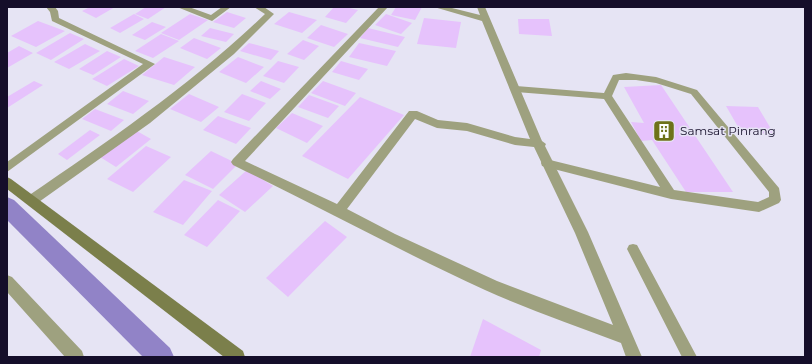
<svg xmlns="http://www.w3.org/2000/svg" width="812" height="364" viewBox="0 0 812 364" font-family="Montserrat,sans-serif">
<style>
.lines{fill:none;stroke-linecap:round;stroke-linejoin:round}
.canal{fill:#9183c7;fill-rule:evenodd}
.building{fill:#e6c2fc}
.lane{fill:#9ea17f;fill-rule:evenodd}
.street{fill:#9ea17f;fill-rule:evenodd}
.secondary{fill:#7b7f4b;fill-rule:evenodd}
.labels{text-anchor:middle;stroke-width:3;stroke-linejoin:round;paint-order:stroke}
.poi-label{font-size:12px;fill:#150e2a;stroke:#e6e4f4;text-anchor:start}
</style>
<rect width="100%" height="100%" fill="#e6e4f4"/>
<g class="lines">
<path class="canal" d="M7 197 14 200 170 348 174 357H143L7 220Z"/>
</g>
<path class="building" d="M90 7H115L96 18 82 11Z
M146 7H166L148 19 135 14Z
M334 7H345L358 10 346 23 325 17Z
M396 7H422L415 20 391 15Z
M227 12 246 18 234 28 213 22Z
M289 12 317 20 302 33 274 24Z
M134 14 144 19 120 33 110 28Z
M190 14 208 20 179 40 161 33Z
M386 14 412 23 401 34 375 25Z
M424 18 461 22 456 48 417 44Z
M518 19H549L552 36 519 34Z
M38 21 65 31 36 47 11 36Z
M152 22 166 27 145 40 132 35Z
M321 25 348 34 334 47 307 38Z
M210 28 234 34 226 42 201 36Z
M368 28 405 37 398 47 360 38Z
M70 33 84 39 51 60 36 53Z
M161 34 179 41 153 58 135 51Z
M194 38 221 48 207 59 180 48Z
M303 40 319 46 304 60 287 54Z
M249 43 279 51 271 60 240 51Z
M359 43 396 51 387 66 349 57Z
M85 44 100 51 69 69 54 62Z
M19 46 33 53 7 68V53Z
M107 51 121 57 93 75 79 69Z
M164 57 195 67 174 85 142 75Z
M238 57 264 67 246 83 219 72Z
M124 59 139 66 107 86 92 79Z
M278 61 299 67 284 83 263 76Z
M341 61 368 69 359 80 332 72Z
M34 81 43 85 7 108V97Z
M261 81 281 89 270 99 250 91Z
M323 81 356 93 345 106 311 93Z
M661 85 733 192H686L652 140 641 141 631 122 644 123 624 87Z
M123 91 149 101 133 114 107 104Z
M189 94 219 107 201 122 170 109Z
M242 94 266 103 249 121 224 112Z
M309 95 339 106 328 118 298 107Z
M360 97 404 115 348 179 302 156Z
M726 106 758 107 774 134 741 132Z
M95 109 124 120 111 131 82 119Z
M292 113 323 126 307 143 276 128Z
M218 116 251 128 236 144 203 130Z
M90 130 100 135 67 160 58 154Z
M135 130 151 139 116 167 100 157Z
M146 146 171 157 133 192 107 179Z
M211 151 238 164 213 189 185 175Z
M247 170 273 186 245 212 219 195Z
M184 180 212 191 183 225 153 212Z
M218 200 240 211 207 247 184 235Z
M325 221 347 237 288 297 266 278Z
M483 319 541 350 539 357H470Z"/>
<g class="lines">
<path class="lane" d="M626 73 656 77 697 90 779 188 781 200 779 203 759 212 671 199 542 166 541 163 542 160 546 159 660 187 604 99 516 92 511 89 516 86 604 93 613 75ZM619 80H636L656 83 691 94 769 192V197L758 202 674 190 612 96Z
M633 244 637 245 697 357H682L627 249 629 245Z"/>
<path class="street" d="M46 7H55L58 11 59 18 155 64 7 172V162L143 64 52 21 50 12Z
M177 7H189L211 15 222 7H231L212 21Z
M254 7H264L274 14 234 54 150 123 36 204 32 205 28 204 26 200 28 196C110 140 192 84 265 14Z
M379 7H388L245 161 337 204 409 111H417L438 120 467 123 515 137 530 139 482 21 434 7H448L480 15 477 7H485L542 141 546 144 545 146 588 232 642 357H626L621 343C576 326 529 310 485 290 400 251 317 206 233 165L231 162 233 159ZM415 119 437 128 467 131 515 145 534 147 575 233 613 325 497 281 395 234 347 209Z
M7 275 12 277 82 351 84 357H65L7 292Z"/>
<path class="secondary" d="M7 177 11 179 243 351 245 357H224L7 189Z"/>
</g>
<defs>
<g id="building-square" transform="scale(1.15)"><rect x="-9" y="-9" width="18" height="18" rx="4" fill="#6e7219" stroke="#e6e4f4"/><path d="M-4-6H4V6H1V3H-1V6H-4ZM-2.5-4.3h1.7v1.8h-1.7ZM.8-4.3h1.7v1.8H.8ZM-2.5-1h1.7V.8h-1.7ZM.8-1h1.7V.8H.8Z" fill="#fff"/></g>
</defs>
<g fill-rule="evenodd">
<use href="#building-square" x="664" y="131"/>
</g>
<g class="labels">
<g class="poi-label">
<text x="680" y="135">Samsat Pinrang</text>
</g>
</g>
<rect width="812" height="364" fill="none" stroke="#150e2a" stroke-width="16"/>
</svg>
